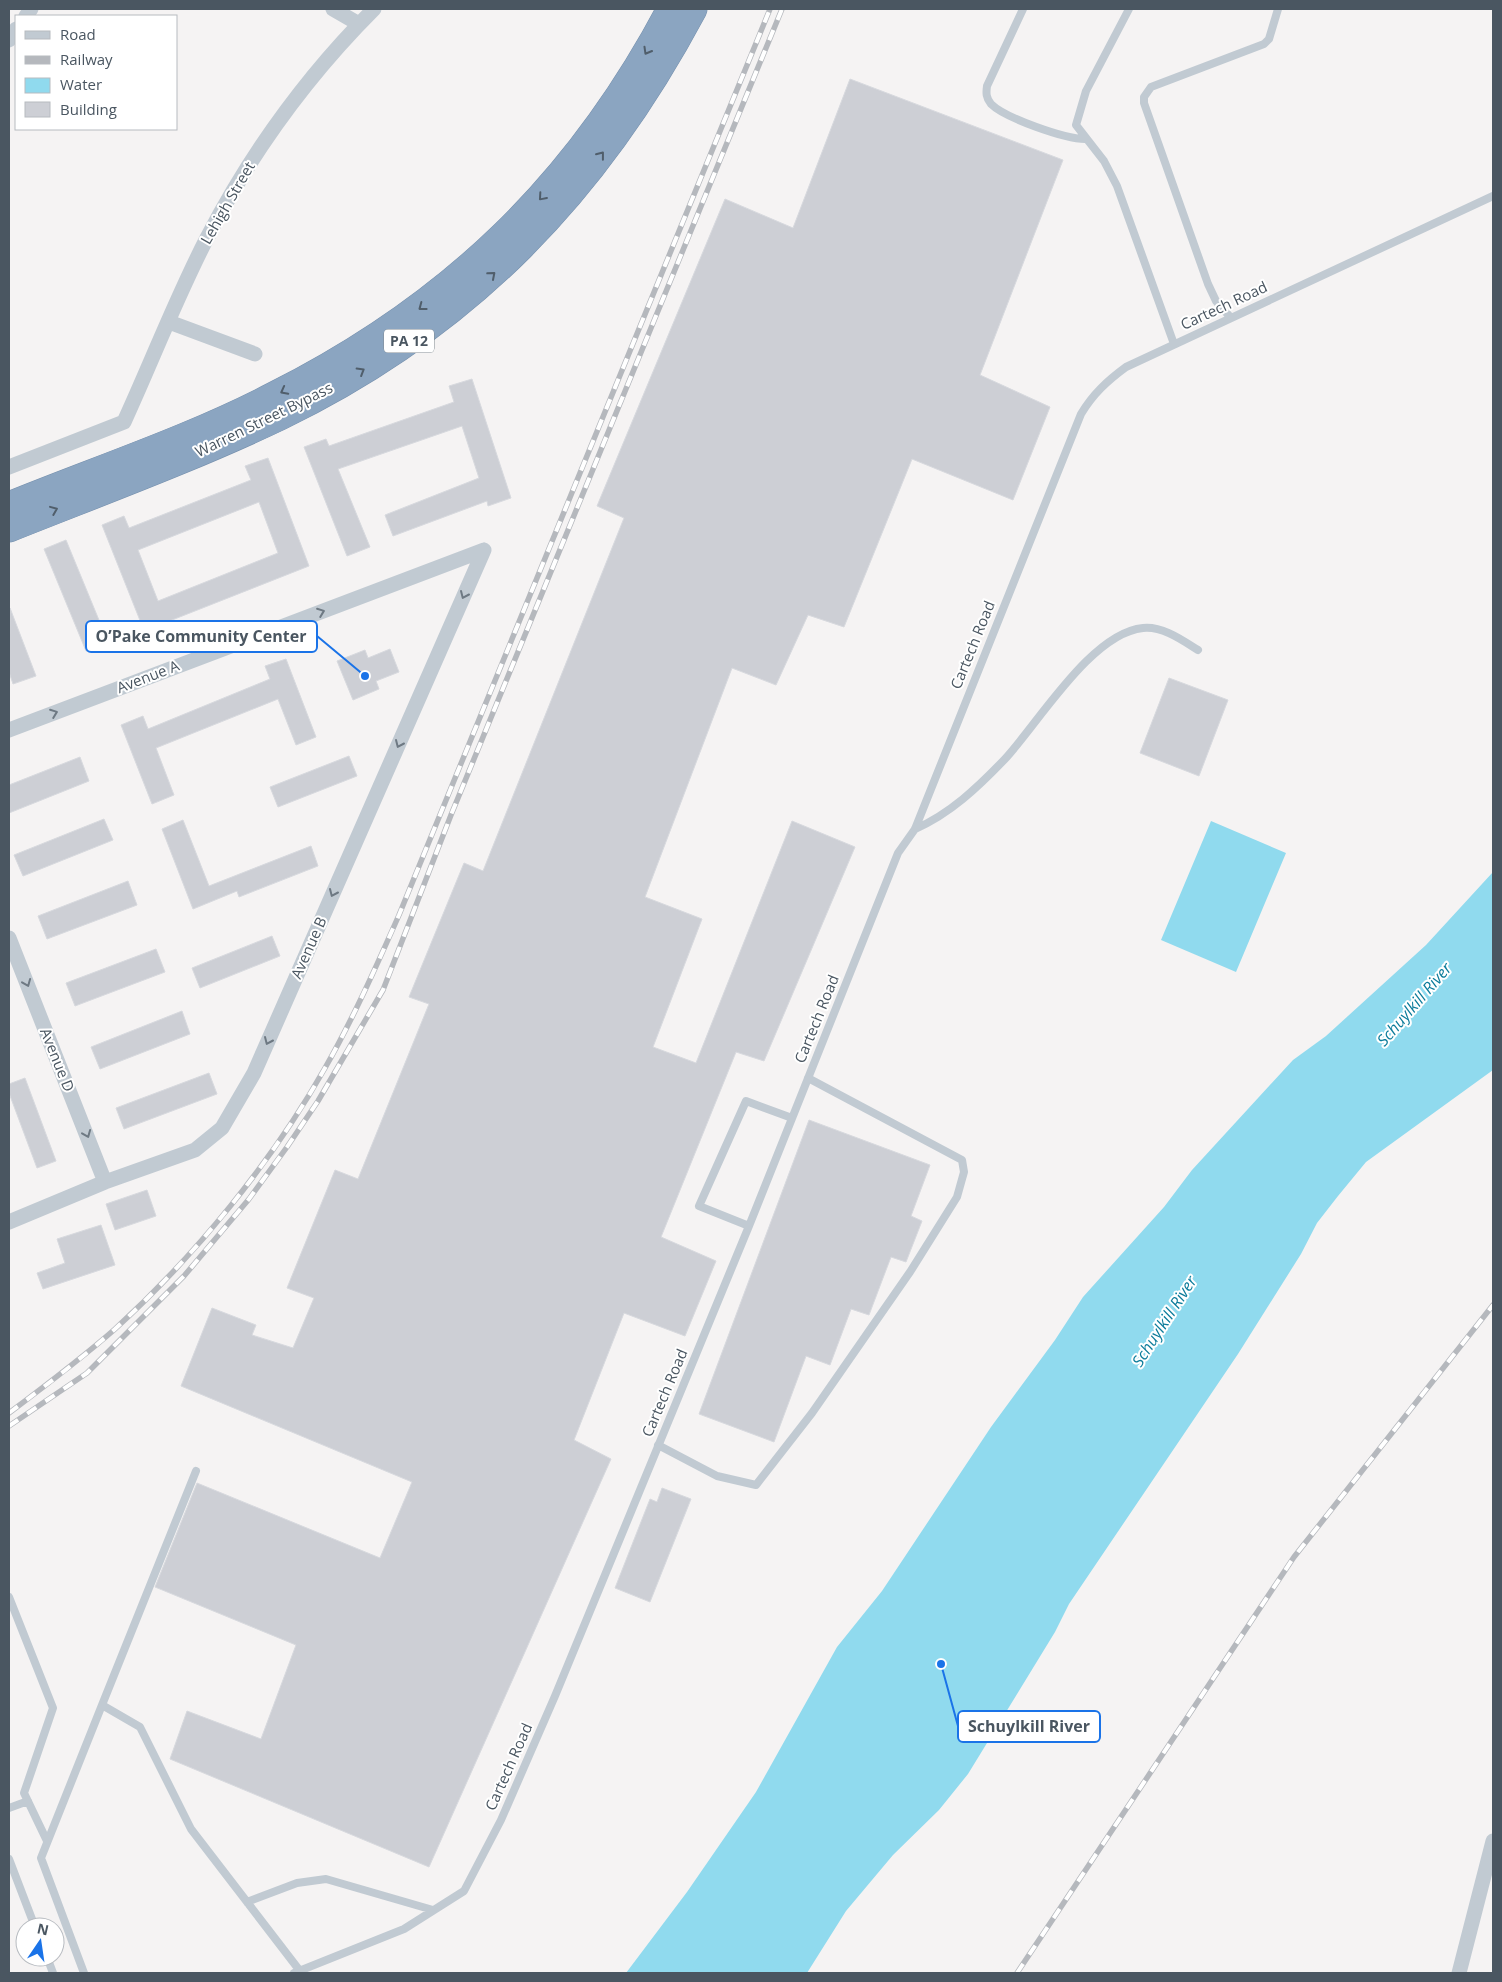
<svg xmlns="http://www.w3.org/2000/svg" width="1502" height="1982" viewBox="0 0 1502 1982" font-family="'Open Sans',sans-serif">
<style>
.water{fill:#90daee}
.building{fill:#cdcfd5;stroke:#d7d9de;fill-rule:evenodd}
.lines{fill:none;stroke-linecap:round;stroke-linejoin:round}
.highway-casing{stroke:#7690ad;stroke-width:29}
.lane{stroke:#c1cad2;stroke-width:8}
.street{stroke:#c1cad2;stroke-width:15}
.highway{stroke:#8ba5c1;stroke-width:28}
.rail-casing{stroke:#b5b8bd;stroke-width:5.5}
.rail{stroke:#fff;stroke-width:4;stroke-dasharray:11;stroke-linecap:butt}
.oneway{stroke:#505e6b}
.oneway2{stroke:#6e7983}
.labels{text-anchor:middle;stroke-width:4;stroke-linejoin:round;paint-order:stroke}
.shield{fill:#fff;stroke:#808990;stroke-width:1}
.shield-label{font-size:14px;font-weight:bold;fill:#4a5661}
.street-label{font-size:15px;fill:#4a5661;stroke:#fff}
.water-label{font-size:16px;font-style:italic;fill:#0c7c9b;stroke:#fff}
.leader{fill:none;stroke:#1a73e8;stroke-width:2}
.callout-dot{fill:#1a73e8;stroke:#fff;stroke-width:2}
.callout{fill:#fff;stroke:#1a73e8;stroke-width:2}
.callout-label{font-size:16px;text-anchor:middle;font-weight:bold;fill:#4a5661}
</style>
<rect width="100%" height="100%" fill="#f5f3f3"/>
<path class="water" d="M1211 821 1286 853 1236 972 1161 940Z
M1493 872V1070L1366 1162 1338 1196 1317 1223 1301 1254 1238 1354 1069 1604 1055 1632 968 1774 939 1810 893 1855 846 1911 807 1973H626L687 1892 756 1792 837 1647 882 1591 991 1427 1055 1340 1083 1297 1164 1207 1192 1170 1293 1060 1326 1036 1426 945Z"/>
<path class="building" d="M850 79 1063 160 980 375 1050 407 1013 500 912 459 844 627 808 615 776 685 732 668 645 897 702 919 653 1047 696 1063 792 821 855 847 764 1061 736 1052 661 1237 716 1261 685 1336 624 1313 574 1440 611 1459 429 1867 170 1759 187 1711 261 1739 296 1645 155 1587 197 1483 380 1558 412 1482 181 1386 212 1308 256 1325 252 1335 293 1348 314 1298 287 1288 335 1170 358 1179 429 1004 409 997 464 863 483 871 624 518 597 506 725 199 793 228Z
M472 379 511 498 488 506 487 501 393 536 385 515 479 478 462 426 338 469 370 547 347 556 304 447 326 439 329 446 454 402 449 386Z
M268 458 309 566 167 622V624L145 633 102 525 124 516 129 528 251 480 245 466ZM259 502 278 553 158 601 138 550Z
M66 540 108 642 86 651 44 549Z
M10 608 36 676 13 684 9 672Z
M390 649 399 672 376 681 379 689 353 700 337 661 365 650 368 658Z
M286 659 316 737 296 745 278 699 156 748 174 795 152 804 121 725 143 716 148 729 270 679 265 666Z
M1169 678 1228 700 1199 776 1140 753Z
M349 756 357 776 278 807 270 787Z
M80 757 89 781 9 813V785Z
M104 819 113 840 23 876 14 855Z
M183 820 209 886 311 846 318 866 239 897 237 891 193 909 162 829Z
M128 881 137 905 47 939 38 916Z
M272 936 280 956 200 988 192 968Z
M156 949 165 972 75 1006 66 983Z
M182 1011 190 1034 100 1069 91 1047Z
M209 1073 217 1094 124 1129 116 1108Z
M25 1078 56 1161 37 1168 9 1093V1084Z
M809 1120 930 1165 911 1216 922 1221 906 1262 891 1257 869 1315 851 1309 830 1365 806 1356 774 1442 699 1414Z
M147 1190 156 1216 115 1230 106 1204Z
M101 1225 115 1265 43 1289 37 1273 65 1263 57 1239Z
M662 1488 691 1499 650 1602 615 1588 650 1499 657 1502Z"/>
<g class="lines">
<g class="highway-casing">
<path id="highway" d="M9 506C97 470 189 440 274 396 451 307 578 185 671 9
M9 528C99 492 192 458 280 416 468 325 596 191 693 9"/>
</g>
<path class="lane" d="M1023 9 987 86C986 93 986 98 991 104 1005 118 1065 139 1085 139
M1129 9 1086 91 1076 125 1104 161 1117 186 1174 344
M1231 318 1216 301 1208 284 1144 103V97L1151 87 1264 44 1269 39 1278 9
M915 829C950 814 978 787 1004 760 1038 724 1091 633 1143 628 1163 626 1182 640 1198 650
M749 1226 699 1206 746 1101 792 1118
M658 1445 717 1476 756 1485 812 1413 910 1272 957 1197 964 1172 962 1160 808 1078
M9 1597 53 1708 24 1793 47 1841
M102 1705 196 1471
M9 1808 28 1801
M9 1859 35 1927
M247 1902 297 1883 326 1879 433 1910
M47 1957 53 1973
M84 1973 41 1858 102 1705 140 1727 191 1829 300 1971
M294 1973 404 1929 464 1891 501 1820 555 1696 749 1226 898 853 915 829 1081 414C1093 394 1107 381 1126 367L1493 196"/>
<path class="street" d="M333 9 359 24
M26 16 31 9
M9 40 16 29
M169 322 255 354
M9 467 124 422C152 361 176 298 207 238 250 155 307 76 374 9
M9 730 484 550
M9 938 105 1182
M9 1222 105 1182 195 1150 222 1128 254 1073 484 550
M1459 1973 1493 1841"/>
<use href="#highway" class="highway"/>
<g class="rail-casing">
<path id="rail" d="M9 1413C45 1386 81 1359 115 1329 195 1256 272 1162 325 1068 353 1019 376 967 399 915L770 9
M9 1426 87 1373 184 1276 249 1199 287 1147 318 1101 383 990 451 815 782 9
M1017 1973 1294 1557 1493 1305"/>
</g>
<use href="#rail" class="rail"/>
</g>
<defs><path id="oneway-chevron" d="M-2-3.5L2.5 0L-2 3.5" fill="none" stroke-width="1.6" stroke-linecap="round" stroke-linejoin="round" transform="scale(1.25)"/></defs>
<g class="oneway">
<use href="#oneway-chevron" transform="translate(647 51) rotate(120)"/>
<use href="#oneway-chevron" transform="translate(601 155) rotate(-52)"/>
<use href="#oneway-chevron" transform="translate(542 197) rotate(131)"/>
<use href="#oneway-chevron" transform="translate(492 275) rotate(-41)"/>
<use href="#oneway-chevron" transform="translate(422 307) rotate(143)"/>
<use href="#oneway-chevron" transform="translate(361 371) rotate(-31)"/>
<use href="#oneway-chevron" transform="translate(284 391) rotate(152)"/>
<use href="#oneway-chevron" transform="translate(54 510) rotate(-22)"/>
</g>
<g class="oneway2">
<use href="#oneway-chevron" transform="translate(464 595) rotate(114)"/>
<use href="#oneway-chevron" transform="translate(321 612) rotate(-21)"/>
<use href="#oneway-chevron" transform="translate(54 713) rotate(-21)"/>
<use href="#oneway-chevron" transform="translate(399 744) rotate(114)"/>
<use href="#oneway-chevron" transform="translate(333 893) rotate(114)"/>
<use href="#oneway-chevron" transform="translate(27 983) rotate(68)"/>
<use href="#oneway-chevron" transform="translate(268 1041) rotate(114)"/>
<use href="#oneway-chevron" transform="translate(87 1134) rotate(68)"/>
</g>
<g class="labels">
<rect class="shield" x="384" y="329.5" width="50" height="23" rx="4"/>
<g class="shield-label">
<text x="409" y="346">PA 12</text>
</g>
<g class="street-label">
<text transform="translate(228 203) rotate(-60)" y="5">Lehigh Street</text>
<text transform="translate(1224 306) rotate(-25)" y="5">Cartech Road</text>
<text transform="translate(264 420) rotate(-26)" y="5">Warren Street Bypass</text>
<text transform="translate(973 645) rotate(-68)" y="5">Cartech Road</text>
<text transform="translate(148 677) rotate(-21)" y="5">Avenue A</text>
<text transform="translate(309 948) rotate(-66)" y="5">Avenue B</text>
<text transform="translate(817 1019) rotate(-68)" y="5">Cartech Road</text>
<text transform="translate(57 1060) rotate(68)" y="5">Avenue D</text>
<text transform="translate(665 1393) rotate(-67)" y="5">Cartech Road</text>
<text transform="translate(509 1767) rotate(-66)" y="5">Cartech Road</text>
</g>
<g class="water-label">
<text transform="translate(1414 1004) rotate(-49)" y="6">Schuylkill River</text>
<text transform="translate(1164 1321) rotate(-57)" y="6">Schuylkill River</text>
</g>
</g>
<path class="leader" d="M365 676L317 636M941 1664L958 1726"/>
<g class="callout-dot">
<circle cx="365" cy="676" r="5"/>
<circle cx="941" cy="1664" r="5"/>
</g>
<g class="callout">
<rect x="86" y="621" width="231" height="31" rx="5"/>
<rect x="958" y="1711" width="142" height="31" rx="5"/>
</g>
<g class="callout-label">
<text x="201" y="642">O’Pake Community Center</text>
<text x="1029" y="1732">Schuylkill River</text>
</g>
<rect width="1502" height="1982" fill="none" stroke="#4a5661" stroke-width="20"/>
<rect x="15" y="15" width="162" height="115" fill="#ffffff" stroke="#b7bbc0"/>
<rect x="25" y="31" width="25" height="8" fill="#c1cad2" stroke="#b7bbc0"/>
<text x="60" y="40" font-size="15" fill="#4a5661">Road</text>
<rect x="25" y="56" width="25" height="8" fill="#b5b8bd" stroke="#b7bbc0"/>
<text x="60" y="65" font-size="15" fill="#4a5661">Railway</text>
<rect x="25" y="78" width="25" height="15" fill="#90daee" stroke="#b7bbc0"/>
<text x="60" y="90" font-size="15" fill="#4a5661">Water</text>
<rect x="25" y="102" width="25" height="15" fill="#cdcfd5" stroke="#b7bbc0"/>
<text x="60" y="115" font-size="15" fill="#4a5661">Building</text>
<g transform="translate(40 1942) rotate(13)"><circle r="24" fill="#ffffff" stroke="#b7bbc0"/>
<path d="M0-4L9 19L0 12L-9 19Z" fill="#1a73e8"/>
<text y="-8" font-size="14" font-weight="bold" text-anchor="middle" fill="#4a5661">N</text>
</g>
</svg>
